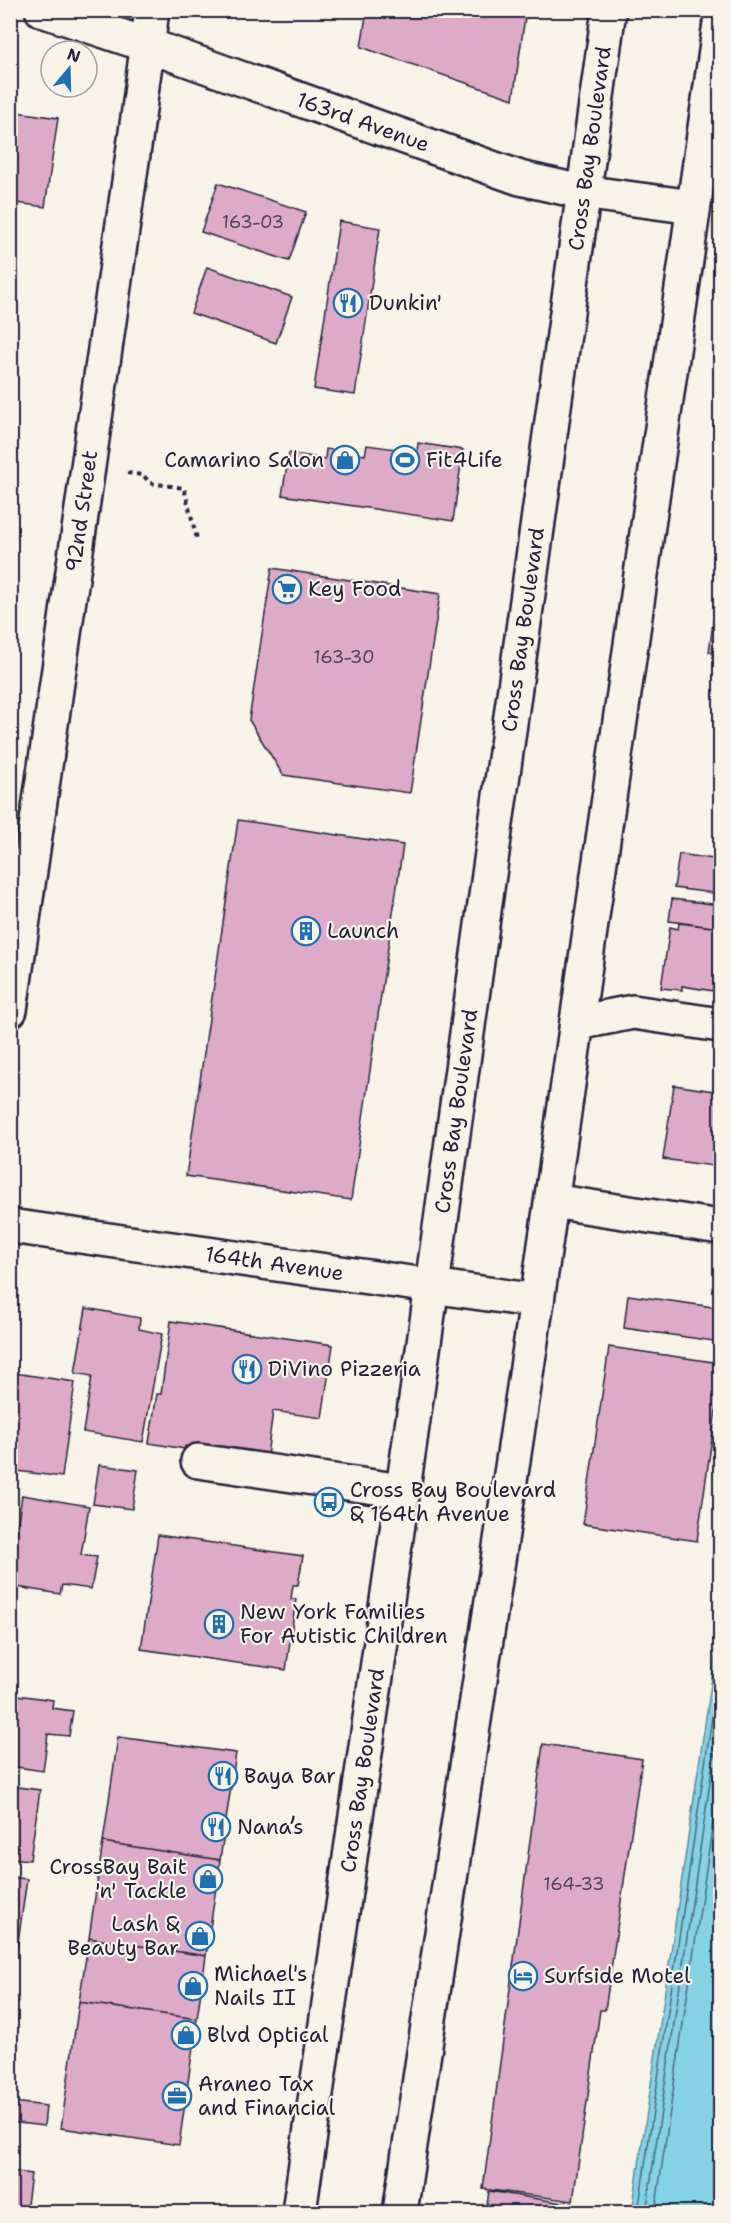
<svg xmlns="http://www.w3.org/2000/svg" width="731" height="2223" viewBox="0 0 731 2223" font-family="'Shantell Sans',sans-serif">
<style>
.water{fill:#85d2e4;stroke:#5d8ca0;stroke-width:1.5}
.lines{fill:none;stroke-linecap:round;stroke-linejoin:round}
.shore{stroke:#4a687f;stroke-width:1.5}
.building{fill:#ddaac7;stroke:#22223b;stroke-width:1.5}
.minor-casing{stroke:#22223b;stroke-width:38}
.major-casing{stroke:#22223b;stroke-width:38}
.path{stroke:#22223b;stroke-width:4;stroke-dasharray:4.5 4.5;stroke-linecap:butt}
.minor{stroke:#f7f3e8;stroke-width:33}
.major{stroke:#f7f3e8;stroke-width:33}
.labels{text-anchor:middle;stroke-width:4.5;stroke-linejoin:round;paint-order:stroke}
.number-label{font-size:18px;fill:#51445e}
.street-label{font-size:21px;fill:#22223b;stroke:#f7f3e8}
.poi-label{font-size:21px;fill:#22223b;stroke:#f7f3e8;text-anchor:start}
</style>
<rect width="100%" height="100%" fill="#f7f3e8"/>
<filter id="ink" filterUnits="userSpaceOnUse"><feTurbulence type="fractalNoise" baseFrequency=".0167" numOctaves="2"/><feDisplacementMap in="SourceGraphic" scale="12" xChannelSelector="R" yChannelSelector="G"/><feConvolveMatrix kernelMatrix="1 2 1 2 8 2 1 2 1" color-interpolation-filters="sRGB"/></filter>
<g filter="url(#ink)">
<path class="water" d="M720 1624V2212H632L633 2205Z"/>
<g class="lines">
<path class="shore" d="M638 2212 720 1664
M646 2212 720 1715
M655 2212 720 1775"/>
</g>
<path class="building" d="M367 10H526L513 99 361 47Z
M10 111 58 118 45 207 10 202Z
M218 183 306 212 289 261 201 232Z
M339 221 380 228 355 395 314 389Z
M207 267 292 297 276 343 191 313Z
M418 443 463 450 453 521 282 495 289 453 325 459 326 449 365 455 367 445 417 452Z
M272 568 440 594 410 793 283 775 249 720Z
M720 573V654L709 652Z
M238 820 403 845 351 1200 186 1176Z
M679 854 720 860V894L674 888Z
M672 899 720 905V928L669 921Z
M679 923 720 928V992L682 986V990L661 988 670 927 678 929Z
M674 1085 720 1092V1167L663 1159Z
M628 1295 720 1308V1342L624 1328Z
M86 1308 140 1318 139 1329 162 1334 143 1442 83 1432 92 1376 75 1373Z
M171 1321 333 1345 322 1418 273 1411 267 1456 185 1446V1449L149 1443 157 1394H161Z
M609 1347 720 1363V1383L697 1541 583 1524Z
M14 1373 75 1382 62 1477 10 1470V1395Z
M99 1465 138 1470 132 1509 93 1504Z
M22 1495 89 1506 81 1555 97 1557 91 1589 62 1585 60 1594 10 1586V1554H13Z
M158 1535 303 1556 298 1585H293L291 1599H296L286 1670 141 1649Z
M10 1694 53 1700 52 1708 73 1711 69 1736 48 1734 43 1771 10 1766Z
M118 1737 236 1753 220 1860 103 1842Z
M543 1744 642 1759 605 2010H600L573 2201 483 2189Z
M10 1786 40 1790 30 1860 10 1858Z
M103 1842 220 1860 206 1956 89 1938Z
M10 1877 27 1879 17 1949H10Z
M89 1938 206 1956 197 2019 79 2002Z
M79 2002 197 2019 179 2145 61 2128Z
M13 2102 46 2106 44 2126 10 2122Z
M10 2171 31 2174 26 2212H10Z
M489 2191 600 2209V2212H486Z"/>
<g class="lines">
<g class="minor-casing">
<g id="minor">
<path id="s1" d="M42 10 147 45 520 178 582 192 693 207"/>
<path id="s2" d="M10 1010 135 140 152 10"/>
<path d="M577 1023 633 1012 720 1025"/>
<path d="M552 1201 720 1227"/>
<path id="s3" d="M10 1226 537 1301"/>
<path d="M198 1461 402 1491"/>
</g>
</g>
<g class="major-casing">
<g id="major">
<path id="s4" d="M299 2212 424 1343 609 10"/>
<path d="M400 2212 537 1301 720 23"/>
</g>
</g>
<path class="path" d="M127 473 143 475 150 483 184 488 197 539"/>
<use href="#minor" class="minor"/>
<use href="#major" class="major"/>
</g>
</g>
<defs>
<g id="restaurant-ring" transform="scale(1.5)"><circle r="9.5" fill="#f7f3e8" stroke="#1f6fb2" stroke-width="1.5"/><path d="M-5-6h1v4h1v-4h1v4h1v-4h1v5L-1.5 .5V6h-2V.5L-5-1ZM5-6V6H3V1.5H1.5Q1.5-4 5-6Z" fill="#1f6fb2"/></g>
<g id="shop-ring" transform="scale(1.5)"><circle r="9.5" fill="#f7f3e8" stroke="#1f6fb2" stroke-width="1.5"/><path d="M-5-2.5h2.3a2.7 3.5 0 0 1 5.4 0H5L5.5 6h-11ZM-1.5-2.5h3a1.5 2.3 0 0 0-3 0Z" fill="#1f6fb2"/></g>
<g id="stadium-ring" transform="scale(1.5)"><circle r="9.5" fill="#f7f3e8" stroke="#1f6fb2" stroke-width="1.5"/><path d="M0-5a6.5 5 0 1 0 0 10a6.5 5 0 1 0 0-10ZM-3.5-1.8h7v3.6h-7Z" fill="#1f6fb2"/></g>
<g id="supermarket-ring" transform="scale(1.5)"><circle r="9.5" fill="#f7f3e8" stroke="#1f6fb2" stroke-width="1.5"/><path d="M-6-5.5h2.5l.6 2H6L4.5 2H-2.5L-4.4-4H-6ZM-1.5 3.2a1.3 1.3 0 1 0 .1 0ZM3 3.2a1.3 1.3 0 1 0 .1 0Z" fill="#1f6fb2"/></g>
<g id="building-ring" transform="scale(1.5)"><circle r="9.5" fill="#f7f3e8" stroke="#1f6fb2" stroke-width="1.5"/><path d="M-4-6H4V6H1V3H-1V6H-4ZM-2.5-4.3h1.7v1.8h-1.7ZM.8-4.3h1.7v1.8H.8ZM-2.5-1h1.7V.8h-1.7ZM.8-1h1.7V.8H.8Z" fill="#1f6fb2"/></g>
<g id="bus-ring" transform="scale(1.5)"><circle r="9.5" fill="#f7f3e8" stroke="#1f6fb2" stroke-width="1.5"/><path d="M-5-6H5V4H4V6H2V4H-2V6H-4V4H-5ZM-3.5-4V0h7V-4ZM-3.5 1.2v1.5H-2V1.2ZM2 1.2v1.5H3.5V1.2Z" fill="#1f6fb2"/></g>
<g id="hotel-ring" transform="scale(1.5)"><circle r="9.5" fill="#f7f3e8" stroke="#1f6fb2" stroke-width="1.5"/><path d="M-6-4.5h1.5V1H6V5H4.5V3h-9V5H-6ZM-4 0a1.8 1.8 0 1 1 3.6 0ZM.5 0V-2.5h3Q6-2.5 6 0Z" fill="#1f6fb2"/></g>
<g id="office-ring" transform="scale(1.5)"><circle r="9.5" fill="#f7f3e8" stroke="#1f6fb2" stroke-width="1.5"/><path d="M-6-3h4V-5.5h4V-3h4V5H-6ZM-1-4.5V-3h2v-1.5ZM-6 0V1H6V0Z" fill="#1f6fb2"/></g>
</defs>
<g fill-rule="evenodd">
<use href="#restaurant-ring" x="348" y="303"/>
<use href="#shop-ring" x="345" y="460"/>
<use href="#stadium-ring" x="405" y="460"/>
<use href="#supermarket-ring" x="287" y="589"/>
<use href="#building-ring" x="306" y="931"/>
<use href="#restaurant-ring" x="247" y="1369"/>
<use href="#bus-ring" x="329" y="1502"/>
<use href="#building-ring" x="219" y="1624"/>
<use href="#restaurant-ring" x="223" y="1776"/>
<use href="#restaurant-ring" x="216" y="1827"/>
<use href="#shop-ring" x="208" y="1879"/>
<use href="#shop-ring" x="200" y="1936"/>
<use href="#hotel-ring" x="523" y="1976"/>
<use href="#shop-ring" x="193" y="1986"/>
<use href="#shop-ring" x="186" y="2035"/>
<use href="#office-ring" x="177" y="2096"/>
</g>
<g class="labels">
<g class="number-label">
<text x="253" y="228">163-03</text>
<text x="344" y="663">163-30</text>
<text x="574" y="1890">164-33</text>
</g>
<g class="street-label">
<text dy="7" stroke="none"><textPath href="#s1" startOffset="340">163rd Avenue</textPath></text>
<text dy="7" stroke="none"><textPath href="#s4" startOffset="2084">Cross Bay Boulevard</textPath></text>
<text dy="7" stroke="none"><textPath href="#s2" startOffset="504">92nd Street</textPath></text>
<text dy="7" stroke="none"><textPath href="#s4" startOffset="1598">Cross Bay Boulevard</textPath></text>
<text dy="7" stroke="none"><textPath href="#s4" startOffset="1112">Cross Bay Boulevard</textPath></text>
<text dy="7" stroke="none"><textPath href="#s3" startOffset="267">164th Avenue</textPath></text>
<text dy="7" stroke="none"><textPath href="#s4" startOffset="446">Cross Bay Boulevard</textPath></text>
</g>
<g class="poi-label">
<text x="369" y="310">Dunkin'</text>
<text x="324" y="467" text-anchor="end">Camarino Salon</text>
<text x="426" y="467">Fit4Life</text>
<text x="308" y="596">Key Food</text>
<text x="327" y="938">Launch</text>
<text x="268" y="1376">DiVino Pizzeria</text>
<text x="350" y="1497">Cross Bay Boulevard<tspan x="350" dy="24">&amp; 164th Avenue</tspan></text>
<text x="240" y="1619">New York Families<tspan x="240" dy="24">For Autistic Children</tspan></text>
<text x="244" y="1783">Baya Bar</text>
<text x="237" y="1834">Nana’s</text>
<text x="187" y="1874" text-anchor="end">CrossBay Bait<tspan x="187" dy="24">'n' Tackle</tspan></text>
<text x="179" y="1931" text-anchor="end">Lash &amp;<tspan x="179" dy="24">Beauty Bar</tspan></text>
<text x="214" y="1981">Michael's<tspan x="214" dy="24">Nails II</tspan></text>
<text x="544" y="1983">Surfside Motel</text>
<text x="207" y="2042">Blvd Optical</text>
<text x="198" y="2091">Araneo Tax<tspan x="198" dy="24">and Financial</tspan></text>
</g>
</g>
<rect width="731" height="2223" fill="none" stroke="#f7f3e8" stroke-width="36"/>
<rect x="18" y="18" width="695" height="2187" fill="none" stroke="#22223b" stroke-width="2" filter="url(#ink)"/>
<g transform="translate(69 69) rotate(19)"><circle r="28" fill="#f7f3e8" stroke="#a29fa3" stroke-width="1.5"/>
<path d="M0-4.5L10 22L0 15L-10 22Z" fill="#1f6fb2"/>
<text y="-9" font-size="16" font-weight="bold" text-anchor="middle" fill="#22223b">N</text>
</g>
</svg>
